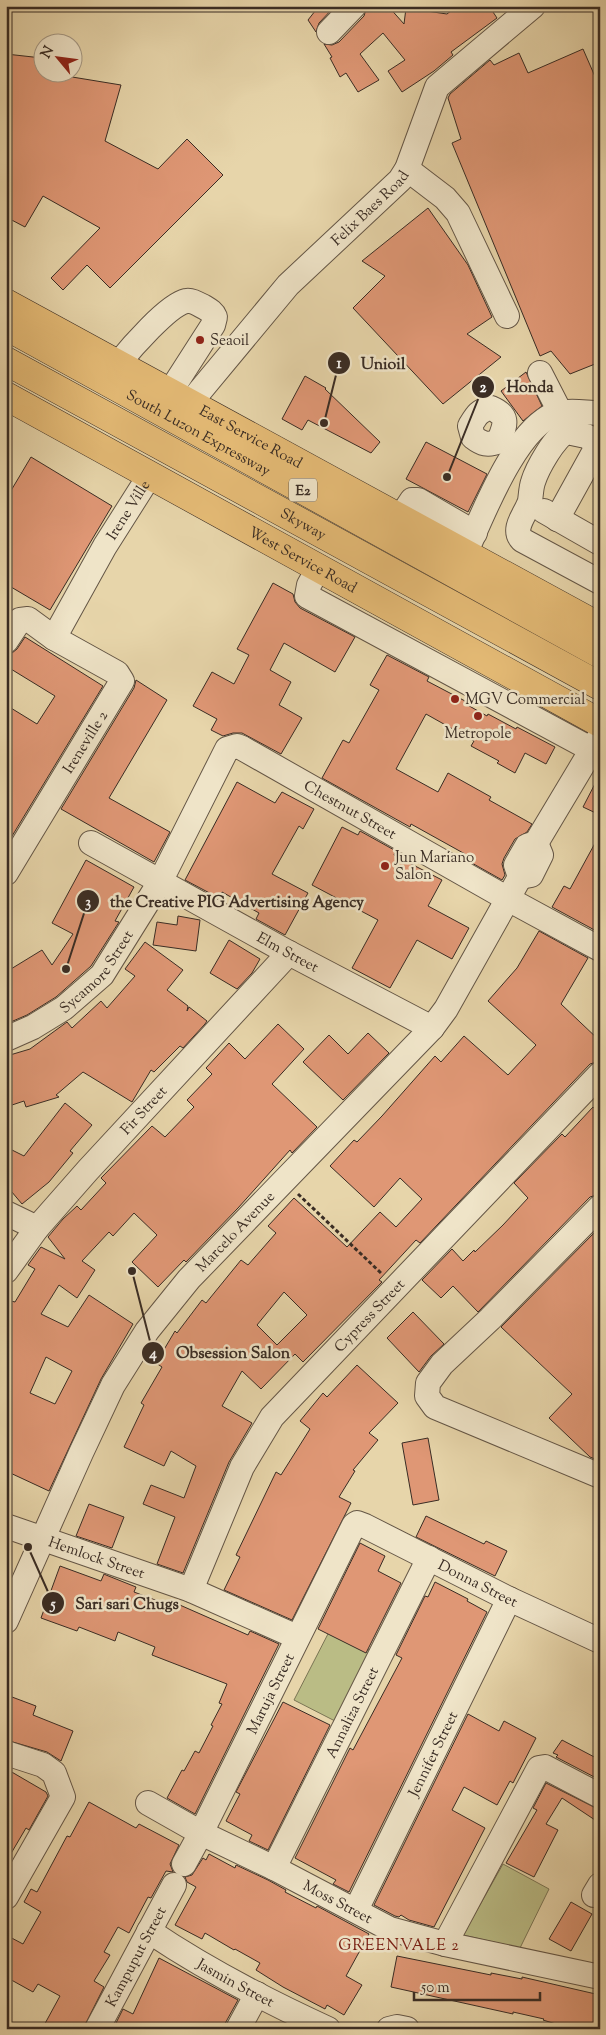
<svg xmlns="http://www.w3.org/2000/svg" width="606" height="2035" viewBox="0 0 606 2035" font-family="'Sorts Mill Goudy',serif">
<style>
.green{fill:#babc85;stroke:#7a7454}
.building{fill:#df9775;stroke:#392c24;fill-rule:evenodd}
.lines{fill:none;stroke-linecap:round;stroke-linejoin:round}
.minor-casing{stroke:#645646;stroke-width:26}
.major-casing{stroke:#392c24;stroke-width:29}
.highway-casing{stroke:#392c24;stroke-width:29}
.path{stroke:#392c24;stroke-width:3;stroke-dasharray:4 2.5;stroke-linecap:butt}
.minor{stroke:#efe4c8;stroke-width:24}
.major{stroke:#e4ba75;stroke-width:28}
.highway{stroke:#e4ba75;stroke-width:28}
.poi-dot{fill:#8f2418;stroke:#efe4c8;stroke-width:2}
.labels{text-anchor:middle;stroke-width:5;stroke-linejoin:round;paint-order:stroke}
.shield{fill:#efe4c8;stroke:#706355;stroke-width:1}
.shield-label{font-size:14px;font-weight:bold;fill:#392c24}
.street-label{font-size:15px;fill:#392c24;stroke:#efe4c8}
.poi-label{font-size:15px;fill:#392c24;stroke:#efe4c8;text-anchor:start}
.neighbourhood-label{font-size:16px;letter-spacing:1px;fill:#7a1f14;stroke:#efe4c8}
.leader{fill:none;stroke:#392c24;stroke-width:2}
.callout-dot{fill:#392c24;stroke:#efe4c8;stroke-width:2}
.mark-label{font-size:15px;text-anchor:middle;font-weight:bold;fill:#fff}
.callout-label{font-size:16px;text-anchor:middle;font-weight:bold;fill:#392c24;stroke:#efe4c8;stroke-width:5;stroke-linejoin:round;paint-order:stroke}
</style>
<rect width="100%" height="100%" fill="#e7d5aa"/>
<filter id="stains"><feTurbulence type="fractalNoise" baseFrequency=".004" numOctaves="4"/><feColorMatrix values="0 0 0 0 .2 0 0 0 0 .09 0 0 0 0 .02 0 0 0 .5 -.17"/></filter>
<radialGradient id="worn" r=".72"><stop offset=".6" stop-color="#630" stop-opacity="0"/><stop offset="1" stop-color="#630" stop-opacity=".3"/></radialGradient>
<path class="green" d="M330 1630 371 1651 335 1721 294 1700Z
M503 1864 549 1889 520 1948 463 1935Z"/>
<path class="building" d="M319 6H335L319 23 316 32 308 20Z
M367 6H388L404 24 406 8 447 14 457 6H489L497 18 451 52 453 55 434 71 402 92 388 71 405 60 383 33 360 54 379 80 358 92 346 73 340 77 330 58 332 57 324 44 332 45 339 42 364 16Z
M583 49 600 88V362L570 374 551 351 540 356 452 143 461 139 448 98 450 94 490 60 494 65 519 53 528 73Z
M6 54 42 58V72H67L66 76 121 85 105 141 158 169 187 139 223 175 110 288 87 265 63 290 51 278 100 228 43 196 25 227 6 217Z
M428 208 468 265 492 317 467 334 501 357 443 404 353 308 385 276 362 261Z
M526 372 542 406 523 421 501 391Z
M305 376 326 388 325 389 380 442 371 453 308 420 302 430 282 419Z
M426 442 487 474 468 512 406 479Z
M31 457 112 506 50 610 6 584V499Z
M273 583 293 594 295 602 300 608 355 637 335 672 284 643 270 670 291 682 279 705 302 718 281 754 242 733H233L223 736 211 730 217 719 193 706 212 672 234 684 249 655 237 649Z
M25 637 103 686 6 846V705L37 724 55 696 6 666V655L12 653 17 649Z
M387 655 429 677 427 681 465 701 464 703 487 716 488 714 516 729 517 727 555 747 546 764 525 753 515 773 497 763 499 761 471 746 474 741 426 714 396 769 438 792 448 773 491 797 489 800 532 824 527 832 515 839 504 858 502 864 505 875 502 880 463 858 465 854 411 824 410 827 322 778 343 740 349 743 379 690 370 685Z
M136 680 167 700 109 798 170 832 154 862 61 809 134 688Z
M600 774V815L583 807Z
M237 782 275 803 282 792 314 809 303 829 299 826 272 874 308 893 285 935 256 919 259 913 222 892 219 898 185 880Z
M342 827 358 835 360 831 396 851 394 855 442 880 428 906 469 928 452 959 417 940 390 988 352 968 378 920 312 885Z
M600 834V933L552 907 564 886 570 889Z
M86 860 134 887 115 921 119 922 91 966 56 997 27 1015 6 1024V972L42 950 52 965 73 934 52 923Z
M178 916 200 920 196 951 153 945 157 922 177 925Z
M539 931 588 958 561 1004 600 1041V1061L590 1064 420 1243 416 1240 379 1280 382 1282 303 1362 295 1354 261 1389 242 1371 222 1406 252 1423 229 1462 183 1573 157 1564 175 1517 143 1504 151 1485 184 1498 196 1466 171 1451 164 1466 124 1447 144 1405 141 1403 162 1367 156 1363 175 1331 177 1333 202 1300 206 1303 241 1260 248 1265 276 1233 268 1226 294 1198 347 1247 380 1212 396 1227 422 1199 400 1178 374 1207 330 1166 354 1140 357 1142 382 1116 435 1056 441 1062 464 1036 508 1075 536 1045 488 1001 517 968ZM284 1292 307 1315 277 1345 257 1325Z
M229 940 260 959 252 973 237 989 210 973Z
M145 942 183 970 167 990 188 1006 187 1011 189 1007 207 1021 205 1024 183 1048 180 1046 154 1072 151 1070 132 1102 83 1072 56 1095 59 1097 26 1107 24 1101 6 1107V1060L11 1059 10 1055 30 1049 67 1022 72 1028 101 1001 107 1008 135 976 125 969Z
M278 1024 304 1049 272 1084 317 1127 292 1153 290 1150 238 1208 186 1262 184 1260 158 1287 132 1262 157 1235 134 1213 113 1236 109 1232 82 1261 95 1270 77 1298 59 1285 41 1314 68 1327 89 1295 133 1324 101 1379 49 1491 6 1471V1312L11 1301 15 1302 35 1269 28 1265 41 1247 65 1259 48 1237 63 1219 77 1206 81 1210 106 1183 101 1178 152 1126 165 1137 194 1107 187 1100 212 1074 206 1068 229 1043 245 1059ZM46 1357 72 1371 55 1404 30 1393Z
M368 1033 389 1053 343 1100 303 1062 329 1035 348 1054Z
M65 1103 92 1125 70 1151 73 1153 49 1182 22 1204 6 1185V1147L24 1156Z
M593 1107 600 1114V1194L590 1197 478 1312 453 1286 441 1298 422 1280 452 1249 463 1261 474 1250 475 1252 503 1225 528 1198 514 1183 562 1134 565 1137Z
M600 1227V1461L590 1457 549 1418 572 1394 501 1327Z
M413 1312 444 1344 431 1356 419 1372 387 1338Z
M357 1365 398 1403 369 1433 378 1440 353 1470 355 1471 339 1497 351 1503 292 1620 224 1590 240 1557 236 1555 276 1472 281 1475 310 1429 300 1421 323 1393 327 1397Z
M428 1438 439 1500 413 1505 402 1443Z
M89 1504 124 1517 112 1548 76 1536Z
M426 1516 484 1544 486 1541 507 1551 495 1576 416 1537Z
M360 1543 385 1556 378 1571 401 1583 366 1653 318 1629Z
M60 1566 101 1581 104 1574 106 1575 136 1587 134 1592 171 1606 173 1602 248 1635 250 1631 279 1644 195 1814 167 1798 182 1770 184 1771 195 1751 199 1753 213 1726 211 1725 222 1704 219 1703 227 1684 152 1655 155 1647 118 1632 115 1641 79 1627 77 1631 41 1618Z
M435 1582 468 1599 467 1601 487 1612 349 1892 333 1884 336 1880 295 1858 350 1748 353 1750 402 1658 396 1655 425 1596 428 1597Z
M12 1697 36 1706 33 1715 73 1731 61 1761 47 1752 6 1740V1711Z
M283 1702 330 1725 268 1850 249 1841 252 1835 226 1821 240 1794 236 1792Z
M468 1714 499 1731 504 1721 536 1738 513 1783 510 1781 497 1805 464 1787 452 1810 485 1828 434 1927 409 1920 401 1915 399 1917 395 1916 374 1905Z
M562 1740 600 1760V1780L556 1757 558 1755 553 1753Z
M6 1768 11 1769 10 1771 46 1792 48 1796 29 1830 26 1828 6 1862Z
M546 1783 600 1810V1812L595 1820 562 1798 546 1824 558 1830 534 1877 506 1863 537 1810 533 1808Z
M89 1802 136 1828 139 1824 179 1845 170 1864 173 1872 166 1871 151 1898 148 1897 129 1933 118 1927 104 1952 110 1955 94 1981 104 1987 83 2029H42L60 1996 38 1984 33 1992 6 1977V1935L23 1944 41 1912 24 1902 31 1889 37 1892 67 1836 70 1837Z
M209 1854 235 1868 236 1865 268 1880 286 1890 285 1892 316 1908 317 1906 369 1934 346 1976 362 1985 344 2015 327 2005 325 2009 283 1987 256 1970 260 1963 235 1949 234 1950 205 1933 202 1939 175 1925 196 1887 187 1882 185 1877 192 1875 203 1858 206 1860Z
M571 1902 592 1914 571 1951 549 1939Z
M397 1956 491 1975V1973L522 1979V1977L600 1995V2029H572L543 2020 544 2019 513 2012V2014L391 1987Z
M159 1958 238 2000 222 2029H113L123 2009 133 2014Z"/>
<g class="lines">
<g class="minor-casing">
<g id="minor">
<path d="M329 32 354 6"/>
<path d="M407 169 445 198 458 213 507 316"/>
<path d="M118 364C130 349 168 305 186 301 192 300 198 304 204 307 209 310 213 312 215 317L213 325 170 392"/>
<path d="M540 373 560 412"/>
<path id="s1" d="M190 403 288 285 400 180 407 169 437 87 533 6"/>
<path d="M491 408C510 416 505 425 499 441 488 446 482 444 473 437L470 426C476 416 479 410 491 408Z"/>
<path d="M600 444 586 436 567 432C555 436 537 469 533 482 531 488 531 495 530 501 527 513 511 528 522 540L600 582"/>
<path d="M544 511 600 543"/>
<path d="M400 518 412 500H418L475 533"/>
<path d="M557 519 599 443"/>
<path d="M465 554C482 517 516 425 558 413 570 410 587 413 600 413"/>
<path d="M319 567 309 585 307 596 600 754"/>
<path id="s2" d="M54 638 105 546 150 475"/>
<path d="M6 641 20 620 28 619 54 638 117 673 122 681 6 873"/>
<path id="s3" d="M91 843 289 953 432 1028"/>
<path d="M520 877 531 875 541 855 536 843"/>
<path id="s4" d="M6 1039 33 1027 64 1008 102 975 160 882 227 749 237 746 242 748 508 899 600 949"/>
<path d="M600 1207 490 1319 442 1364 428 1383 427 1396 435 1407 600 1476"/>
<path d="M6 1213 37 1228"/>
<path id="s5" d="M6 1271 37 1228 88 1170 289 953"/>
<path id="s6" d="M6 1526 191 1590 297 1637"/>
<path id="s7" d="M191 1590 242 1467 272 1417 600 1074"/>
<path id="s8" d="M6 1621 81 1453 113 1385 147 1331 189 1279 432 1028 446 1009 520 877 516 865 527 846 536 843 600 736"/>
<path d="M6 1753 43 1765 54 1773 63 1797 6 1897"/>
<path id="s9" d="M148 1803 201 1833 274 1868 390 1929 445 1944 600 1977"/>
<path id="s10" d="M184 1864 201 1833 354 1525 357 1523 365 1526 509 1599 600 1641"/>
<path id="s11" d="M274 1868 429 1558"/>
<path d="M594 1895 600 1885"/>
<path id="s12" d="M356 1910 509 1599"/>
<path id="s13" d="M149 1931C205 1969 267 2001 328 2029"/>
<path d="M445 1944 539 1768 545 1767 600 1796"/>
<path id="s14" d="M97 2029 174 1885"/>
<path d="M238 2029 257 1994"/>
<path d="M389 2029 397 2027 407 2029"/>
</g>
</g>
<g class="major-casing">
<g id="major">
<path id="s15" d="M6 303 600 627"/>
<path id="s16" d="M6 396 600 723"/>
</g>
</g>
<g class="highway-casing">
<g id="highway">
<path id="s17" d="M6 326 600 654"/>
<path id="s18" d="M6 361 600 686"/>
</g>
</g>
<path class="path" d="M298 1194 382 1274"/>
<use href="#minor" class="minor"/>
<use href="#major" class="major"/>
<use href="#highway" class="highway"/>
</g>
<g class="poi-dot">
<circle cx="200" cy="340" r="5"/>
<circle cx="455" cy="699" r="5"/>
<circle cx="478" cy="716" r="5"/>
<circle cx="385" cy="866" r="5"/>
</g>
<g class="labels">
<rect class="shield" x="289" y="478.5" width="28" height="23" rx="4"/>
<g class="shield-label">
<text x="303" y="495">E2</text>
</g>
<g class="street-label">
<text dy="5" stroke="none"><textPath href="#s1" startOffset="266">Felix Baes Road</textPath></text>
<text dy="5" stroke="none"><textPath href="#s17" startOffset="220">South Luzon Expressway</textPath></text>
<text dy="5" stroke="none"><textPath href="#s15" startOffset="279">East Service Road</textPath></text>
<text dy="5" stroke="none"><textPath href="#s2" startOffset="148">Irene Ville</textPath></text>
<text dy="5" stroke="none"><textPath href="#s18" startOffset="339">Skyway</textPath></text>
<text dy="5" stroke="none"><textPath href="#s16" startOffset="339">West Service Road</textPath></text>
<text transform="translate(85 742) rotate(-58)" y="5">Ireneville 2</text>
<text dy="5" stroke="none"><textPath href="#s4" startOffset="515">Chestnut Street</textPath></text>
<text dy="5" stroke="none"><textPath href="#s3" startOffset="225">Elm Street</textPath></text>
<text dy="5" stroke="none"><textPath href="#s4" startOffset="115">Sycamore Street</textPath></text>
<text dy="5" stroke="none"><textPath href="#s5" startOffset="212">Fir Street</textPath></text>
<text dy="5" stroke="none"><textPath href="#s8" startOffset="456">Marcelo Avenue</textPath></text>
<text dy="5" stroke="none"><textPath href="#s7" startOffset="332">Cypress Street</textPath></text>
<text dy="5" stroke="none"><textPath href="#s6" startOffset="96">Hemlock Street</textPath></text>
<text dy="5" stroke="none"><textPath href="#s10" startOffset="518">Donna Street</textPath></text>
<text dy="5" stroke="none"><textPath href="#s10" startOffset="191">Maruja Street</textPath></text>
<text dy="5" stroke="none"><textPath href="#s11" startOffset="174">Annaliza Street</textPath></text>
<text dy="5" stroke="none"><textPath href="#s12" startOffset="174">Jennifer Street</textPath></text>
<text dy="5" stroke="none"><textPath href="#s9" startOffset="214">Moss Street</textPath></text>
<text dy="5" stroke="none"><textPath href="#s14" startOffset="82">Kampuput Street</textPath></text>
<text dy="5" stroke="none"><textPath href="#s13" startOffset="101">Jasmin Street</textPath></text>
</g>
<g class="poi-label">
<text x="210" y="345">Seaoil</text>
<text x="465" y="704">MGV Commercial</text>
<text x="478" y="738" text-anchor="middle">Metropole</text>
<text x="395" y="862">Jun Mariano<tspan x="395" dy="17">Salon</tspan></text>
</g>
<g class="neighbourhood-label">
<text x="399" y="1950">GREENVALE 2</text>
</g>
</g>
<path class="leader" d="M324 423L339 363M447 477L483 387M66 969L88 901M132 1271L153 1353M28 1547L53 1603"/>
<g class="callout-dot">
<circle cx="324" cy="423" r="5"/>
<circle cx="447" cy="477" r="5"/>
<circle cx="66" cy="969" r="5"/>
<circle cx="132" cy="1271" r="5"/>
<circle cx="28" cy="1547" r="5"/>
<circle cx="339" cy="363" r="12"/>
<circle cx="483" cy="387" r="12"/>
<circle cx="88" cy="901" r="12"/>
<circle cx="153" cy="1353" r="12"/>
<circle cx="53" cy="1603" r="12"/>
</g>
<g class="mark-label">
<text x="339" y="368">1</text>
<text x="483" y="392">2</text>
<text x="88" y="907">3</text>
<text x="153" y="1358">4</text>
<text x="53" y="1609">5</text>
</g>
<g class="callout-label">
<text x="383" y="369">Unioil</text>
<text x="530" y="392">Honda</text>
<text x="237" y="907">the Creative PIG Advertising Agency</text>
<text x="233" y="1358">Obsession Salon</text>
<text x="127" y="1609">Sari sari Chugs</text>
</g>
<rect width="606" height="2035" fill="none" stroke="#e7d5aa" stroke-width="25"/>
<rect x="8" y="8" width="591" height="2020" fill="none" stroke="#392c24" stroke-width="2.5"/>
<rect x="12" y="12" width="581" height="2010" fill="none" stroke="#392c24"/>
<g transform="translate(58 58) rotate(299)"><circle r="24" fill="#efe4c8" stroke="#a69a86"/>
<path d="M0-4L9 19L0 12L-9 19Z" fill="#8f2418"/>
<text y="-8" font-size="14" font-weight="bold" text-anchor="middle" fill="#392c24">N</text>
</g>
<path d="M414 1992v8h126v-8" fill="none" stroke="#392c24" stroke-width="2.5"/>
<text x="421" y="1992" font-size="15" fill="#392c24" stroke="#efe4c8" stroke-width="4" paint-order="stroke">50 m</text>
<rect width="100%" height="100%" filter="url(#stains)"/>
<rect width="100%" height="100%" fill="url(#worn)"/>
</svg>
